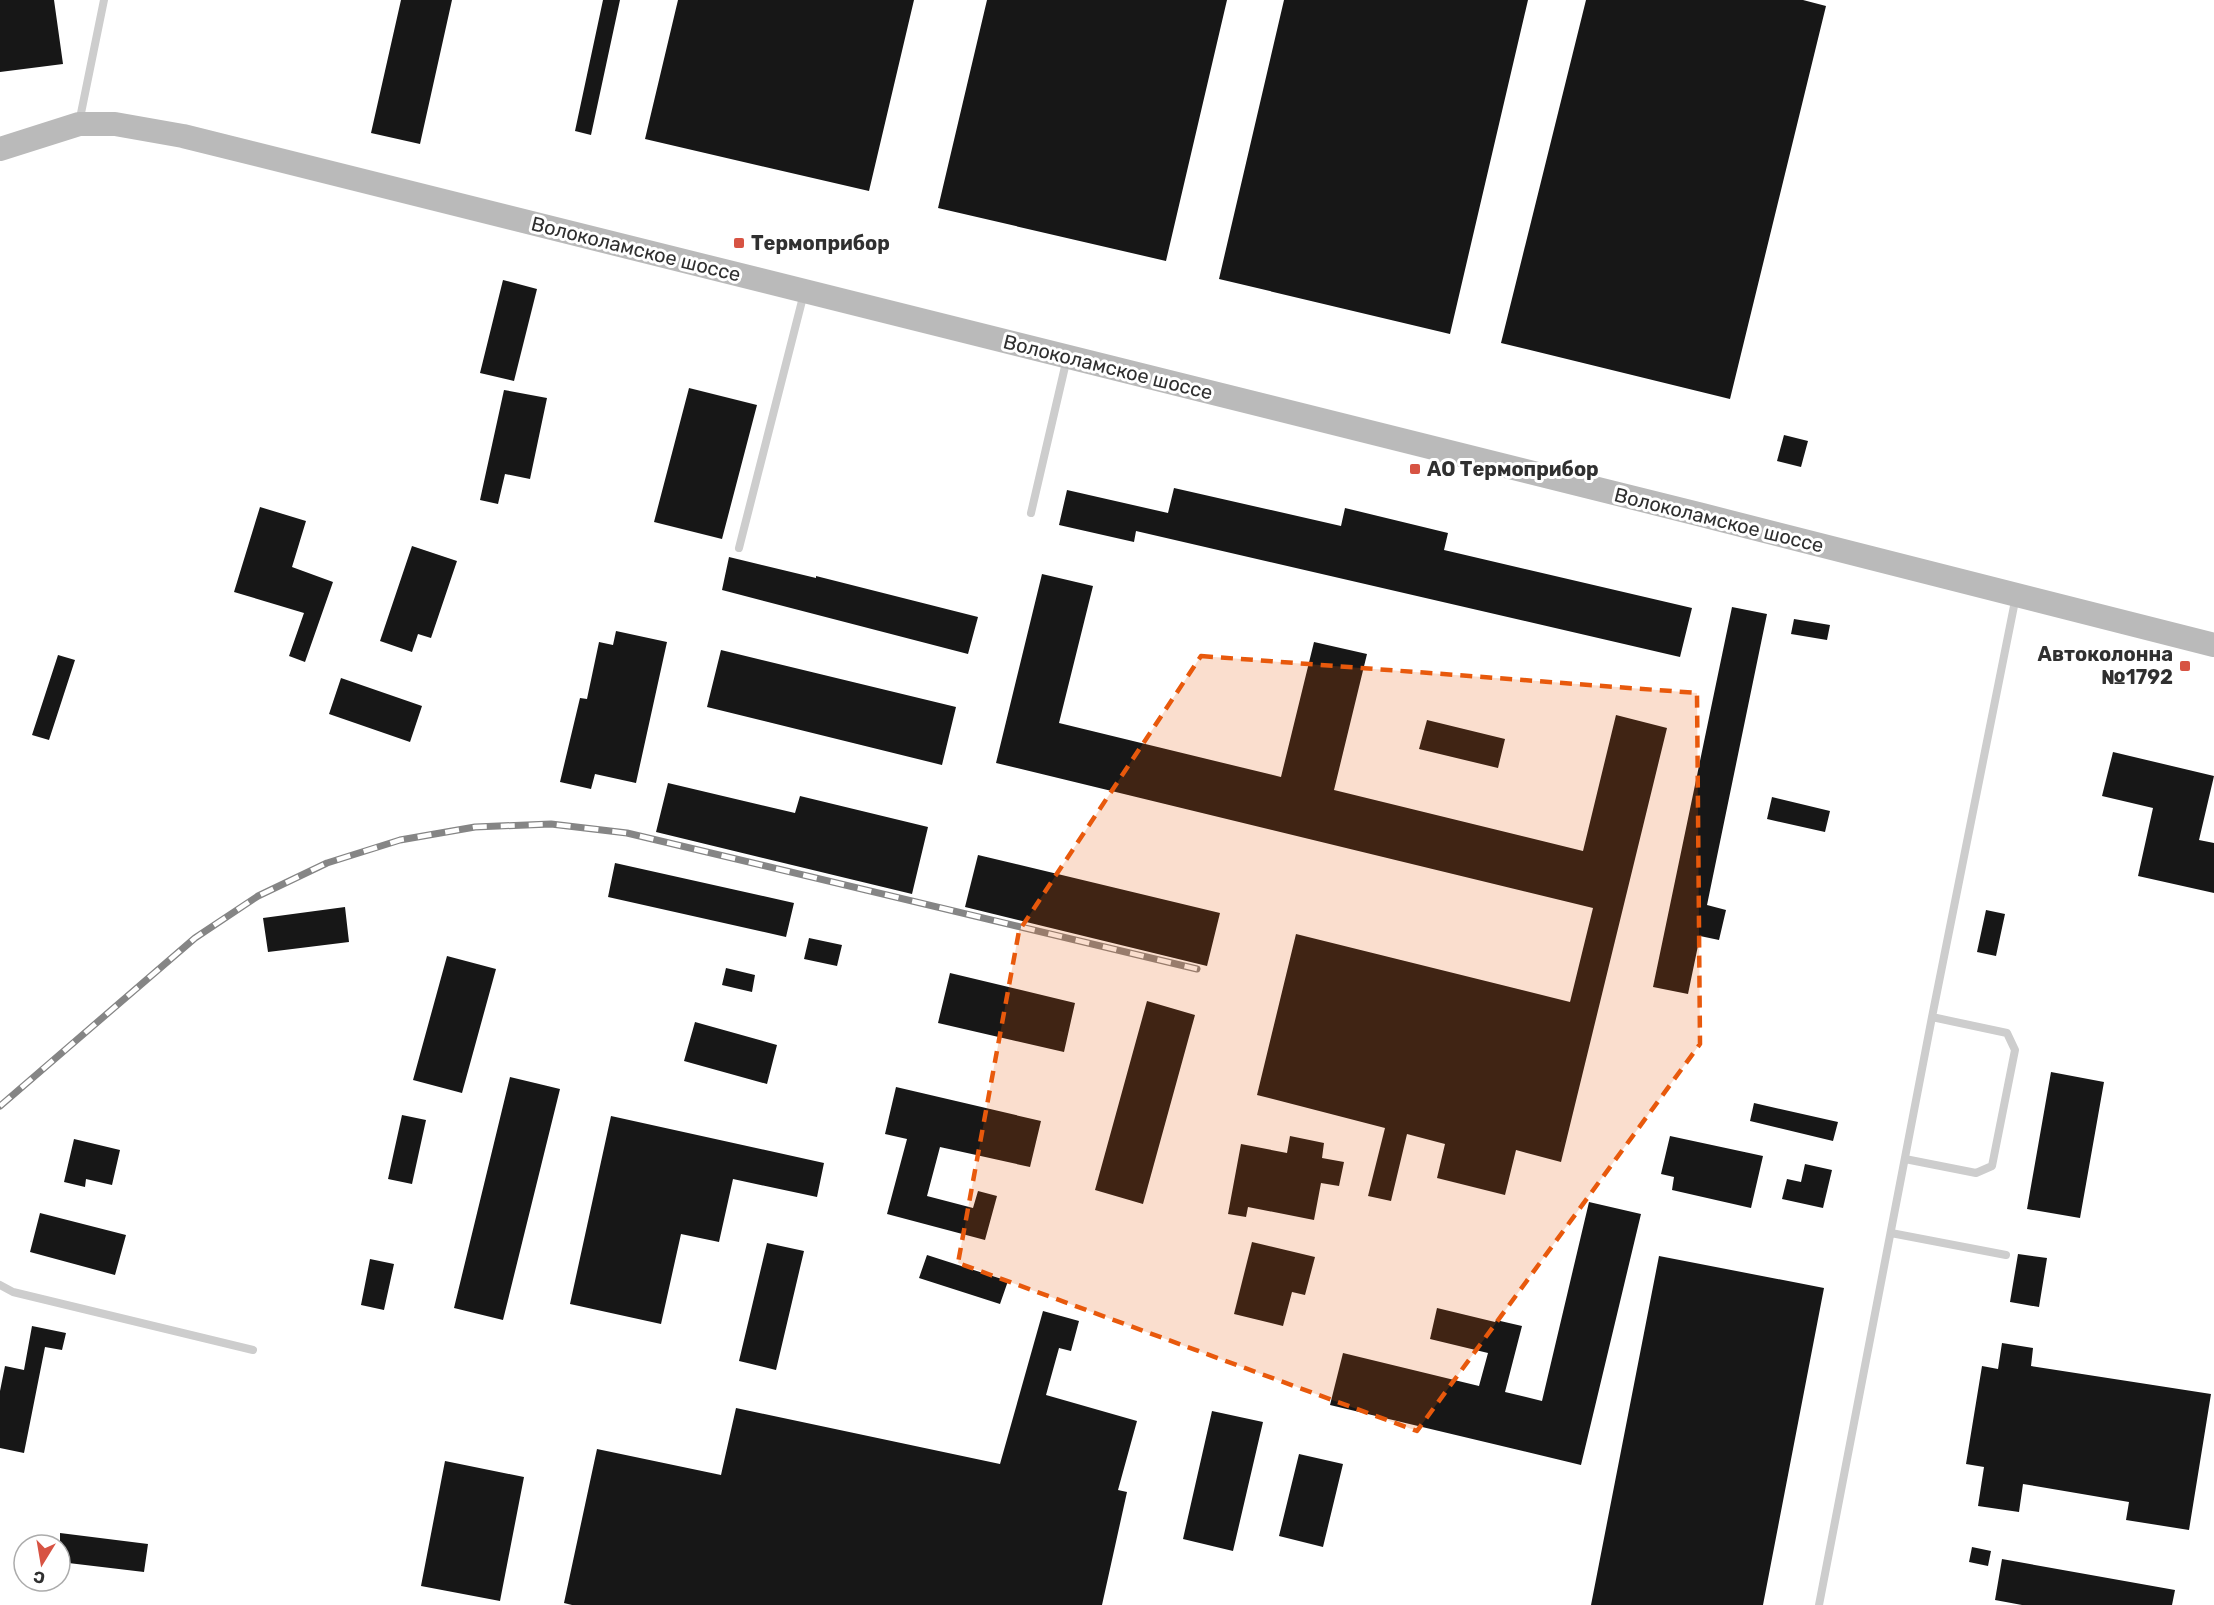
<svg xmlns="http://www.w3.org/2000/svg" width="2214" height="1605" viewBox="0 0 2214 1605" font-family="Rubik,sans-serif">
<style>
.building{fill:#171717}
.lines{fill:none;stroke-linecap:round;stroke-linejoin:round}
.lane{stroke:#cdcdcd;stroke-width:8}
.secondary{stroke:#bababa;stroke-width:24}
.rail-casing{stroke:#858585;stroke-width:7}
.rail{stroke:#fff;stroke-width:4.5;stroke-dasharray:14;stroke-linecap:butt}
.marked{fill:#e8590c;fill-opacity:0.2;stroke:#e8590c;stroke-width:4.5;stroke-dasharray:12 8;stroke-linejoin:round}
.poi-dot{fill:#d75343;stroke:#fff;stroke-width:2}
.labels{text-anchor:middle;stroke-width:6;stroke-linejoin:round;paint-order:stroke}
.poi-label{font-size:20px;font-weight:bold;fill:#303030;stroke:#fff;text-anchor:start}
.street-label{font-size:20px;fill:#303030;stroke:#fff}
</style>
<rect width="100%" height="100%" fill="#fff"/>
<path class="building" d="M0 0H54L63 64 0 72Z
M401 0H452L420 144 371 133Z
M603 0H620L591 135 575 131Z
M678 0H914L869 191 645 139Z
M987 0H1227L1166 261 938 208Z
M1284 0H1528L1450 334 1219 279Z
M1586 0H1803L1826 6 1730 399 1501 343Z
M503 280 537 289 514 381 480 373Z
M689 388 757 405 722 539 654 522Z
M504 390 547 398 530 479 505 474 498 504 480 500Z
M1784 435 1808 441 1801 467 1777 461Z
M1174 488 1341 526 1345 508 1448 533 1444 550 1692 608 1680 657 1136 531 1134 542 1059 525 1067 490 1168 513Z
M260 507 306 521 292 567 333 582 305 662 289 656 304 613 234 592Z
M412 546 457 561 431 638 418 634 412 652 380 641Z
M729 557 816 578V576L978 617 968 654 722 590Z
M1042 574 1093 586 1059 723 1281 777 1314 642 1367 654 1334 790 1583 851 1616 715 1667 728 1561 1162 1516 1150 1505 1195 1437 1178 1445 1144 1407 1134 1391 1201 1368 1196 1385 1128 1257 1095 1296 934 1570 1002 1593 908 996 763Z
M1732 607 1767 614 1707 905 1726 910 1719 940 1700 936 1688 994 1653 987Z
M1794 619 1830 625 1827 640 1791 634Z
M616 631 667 642 636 783 595 774 591 789 560 782 580 698 587 699 599 642 613 645Z
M721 650 956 707 942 765 707 707Z
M58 655 75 660 49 740 32 735Z
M341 678 422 706 410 742 329 714Z
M1427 720 1505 739 1498 768 1419 749Z
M2113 752 2214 776 2199 840 2214 843V893L2138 876 2153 808 2102 796Z
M668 783 795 813 800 796 928 827 912 894 656 832Z
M1772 797 1830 811 1825 832 1767 819Z
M978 855 1220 913 1207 966 965 907Z
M615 863 794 903 786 937 608 897Z
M345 907 349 942 268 952 263 918Z
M1986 910 2005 914 1996 956 1977 952Z
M809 938 842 945 837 966 804 959Z
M447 956 496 969 462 1093 413 1080Z
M726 968 755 975 752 992 722 985Z
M950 973 1075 1003 1064 1052 938 1023Z
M1147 1001 1195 1015 1143 1204 1095 1190Z
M695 1022 777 1045 767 1084 684 1061Z
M2051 1072 2104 1082 2080 1218 2027 1209Z
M510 1077 560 1089 503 1320 454 1308Z
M896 1087 1041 1121 1030 1167 940 1147 927 1196 973 1208 978 1191 997 1196 985 1240 887 1214 907 1139 885 1134Z
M1754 1103 1838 1122 1833 1141 1750 1121Z
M402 1115 426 1120 412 1184 388 1179Z
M611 1116 824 1163 817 1197 733 1179 719 1242 681 1234 661 1324 570 1304Z
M1290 1136 1324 1143 1322 1158 1344 1162 1339 1186 1321 1183 1314 1220 1248 1207 1246 1217 1228 1214 1241 1144 1287 1153Z
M1670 1136 1763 1156 1751 1208 1672 1190 1674 1177 1661 1174Z
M74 1139 120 1150 112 1185 86 1179 85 1187 64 1182Z
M1805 1164 1832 1170 1823 1208 1782 1199 1787 1179 1801 1182Z
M1589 1202 1641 1214 1581 1465 1330 1405 1343 1353 1479 1386 1488 1353 1430 1339 1437 1308 1495 1322 1496 1320 1522 1326 1505 1392 1542 1401Z
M40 1213 126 1235 115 1275 30 1252Z
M1252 1242 1315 1257 1305 1295 1292 1292 1283 1326 1234 1314Z
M767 1243 804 1251 776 1370 739 1361Z
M2018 1254 2047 1258 2039 1307 2010 1302Z
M927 1255 1008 1281 1000 1304 919 1278Z
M1659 1256 1824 1288 1763 1605H1591Z
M370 1259 394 1264 384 1310 361 1305Z
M1043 1311 1079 1321 1071 1351 1059 1348 1046 1395 1137 1421 1118 1490 1127 1492 1102 1605H572L564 1603 597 1449 721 1475 736 1408 1000 1464Z
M32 1326 66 1333 62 1350 45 1347 24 1453 0 1448V1391L5 1366 24 1370Z
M2002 1343 2033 1348 2031 1366 2211 1394 2189 1530 2126 1520 2129 1502 2023 1484 2019 1512 1978 1506 1984 1467 1966 1464 1982 1366 1998 1369Z
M1212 1411 1263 1422 1233 1551 1183 1539Z
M1299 1454 1343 1464 1323 1547 1279 1536Z
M445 1461 524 1477 500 1601 421 1586Z
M60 1533 148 1544 144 1572 60 1562Z
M1972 1547 1991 1551 1988 1566 1969 1562Z
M2002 1559 2175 1590 2172 1605H2022L1995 1600Z"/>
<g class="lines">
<path class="lane" d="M79 123 104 0
M1031 513 1067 358
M739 548 804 293
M1905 1159 1976 1173 1992 1166 2015 1050 2007 1033 1932 1017
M1891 1233 2006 1255
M0 1285 13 1292 253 1350
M1819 1605 1932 1017 2016 596"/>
<path class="secondary" d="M0 149 79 124H115L183 136 1702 515 2214 645"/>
<g class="rail-casing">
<path id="rail" d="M0 1106 195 938 258 896 327 863 400 840 475 827 551 824 627 833 1197 969"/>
</g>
<use href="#rail" class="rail"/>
</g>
<path class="marked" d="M1201 656 1697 693 1700 1044 1417 1431 958 1263 1019 931Z"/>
<g class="poi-dot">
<rect x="733" y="237" width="12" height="12" rx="3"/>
<rect x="1409" y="463" width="12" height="12" rx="3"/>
<rect x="2179" y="660" width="12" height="12" rx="3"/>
</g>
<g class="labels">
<g class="poi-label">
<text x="751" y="250">Термоприбор</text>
<text x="1427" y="476">АО Термоприбор</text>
<text x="2173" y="661" text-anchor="end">Автоколонна<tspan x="2173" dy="23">№1792</tspan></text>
</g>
<g class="street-label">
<text transform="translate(636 249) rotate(14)" y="7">Волоколамское шоссе</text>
<text transform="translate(1108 367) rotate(14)" y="7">Волоколамское шоссе</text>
<text transform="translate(1719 520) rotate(14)" y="7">Волоколамское шоссе</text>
</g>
</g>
<g transform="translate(42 1563) rotate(191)"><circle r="28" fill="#ffffff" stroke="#acacac" stroke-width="1.5"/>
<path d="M0-4.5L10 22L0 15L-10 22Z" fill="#d75343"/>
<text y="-9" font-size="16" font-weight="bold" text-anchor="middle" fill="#303030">С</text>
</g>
</svg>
